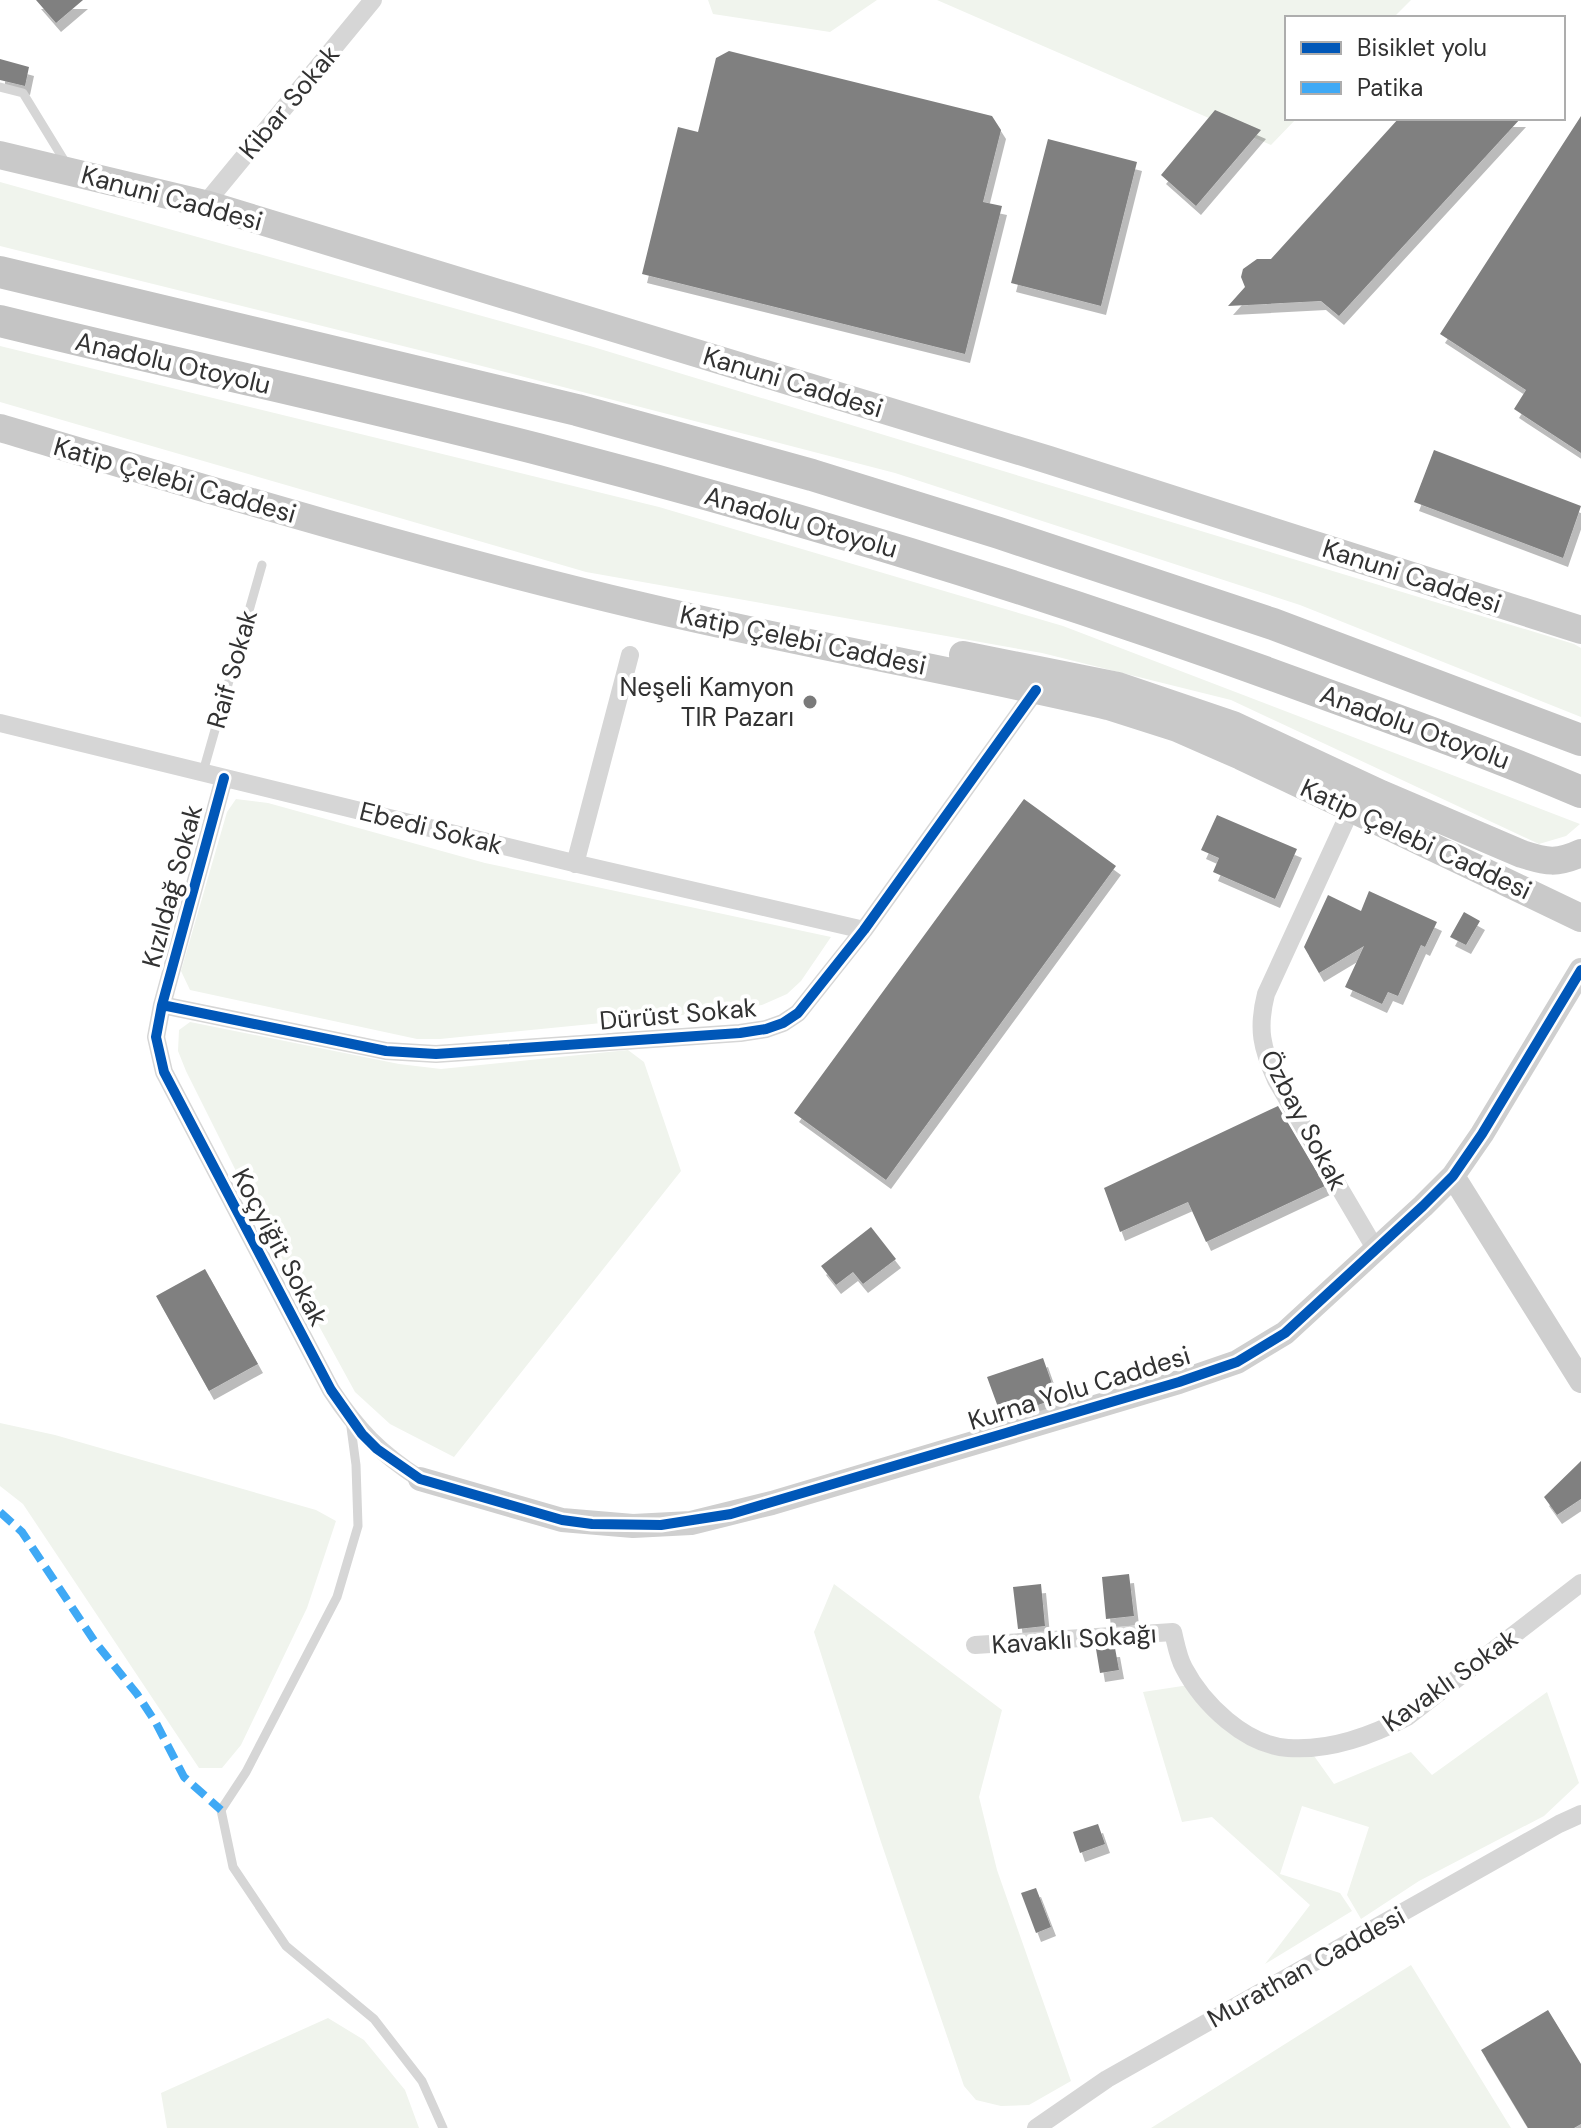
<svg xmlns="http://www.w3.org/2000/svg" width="1581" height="2128" viewBox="0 0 1581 2128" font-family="'DM Sans',sans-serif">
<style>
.green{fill:#f0f4ed}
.building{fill:#808080;filter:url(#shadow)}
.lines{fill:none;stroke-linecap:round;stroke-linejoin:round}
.lane{stroke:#d6d6d6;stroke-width:9}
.street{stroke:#d6d6d6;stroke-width:18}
.secondary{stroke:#cfcfcf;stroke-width:24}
.primary{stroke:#c9c9c9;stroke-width:28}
.highway{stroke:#c4c4c4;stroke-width:32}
.quiet{stroke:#3fa9f5;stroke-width:8;stroke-dasharray:16 8;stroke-linecap:butt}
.cycleway-casing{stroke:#fff;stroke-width:15}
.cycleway{stroke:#0057b8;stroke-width:10}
.poi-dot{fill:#7a7a7a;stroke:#fff;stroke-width:3}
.labels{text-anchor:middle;stroke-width:8;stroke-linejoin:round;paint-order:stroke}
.street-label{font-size:26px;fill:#323232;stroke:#fff}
.poi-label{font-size:26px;fill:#323232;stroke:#fff;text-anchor:end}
</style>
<defs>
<filter id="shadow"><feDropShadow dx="5" dy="9" stdDeviation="0" flood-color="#0004"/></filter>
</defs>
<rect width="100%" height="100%" fill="#fff"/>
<path class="green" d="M708 0H877L830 32 713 14Z
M937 0H1411L1393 18H1287V118H1297L1271 145Z
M0 182 590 346 1574 644 1581 648V717L1300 605 895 473 443 356 0 246Z
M0 346 659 507 1063 626 1580 824 1566 836 1539 844 1231 700 1042 653 586 572 0 402Z
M236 799 268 803 485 863 831 937 801 981 787 994 762 1005 693 1014 440 1039H417L190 990 181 971 227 812Z
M190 1022 399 1064 441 1069 628 1050 644 1062 681 1171 454 1457 390 1424 355 1392 255 1209 186 1071 178 1051 179 1030Z
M0 1423 55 1435 316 1510 336 1521 307 1608 241 1745 222 1768H199L23 1504 0 1486Z
M834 1584 1002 1710 979 1797 997 1870 1071 2081 1029 2105 1001 2106 976 2100 964 2086 881 1842 814 1632Z
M1189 1685 1219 1725 1312 1753 1334 1784 1411 1752 1432 1775 1547 1692 1579 1783 1544 1816 1419 1881 1361 1919 1347 1895 1369 1827 1302 1806 1280 1874 1340 1893 1352 1911 1265 1964 1310 1905 1212 1817 1182 1822 1143 1692Z
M1411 1965 1511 2128H1151Z
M328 2018 364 2040 405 2090 419 2128H167L161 2093Z"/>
<path class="building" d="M36 0H83L56 23Z
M729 51 992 116 1001 130 983 202 1002 206 965 354 642 274 678 127 698 132 716 58Z
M0 59 29 67 25 86 0 80Z
M1215 110 1261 130 1196 206 1161 175Z
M1581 116V453L1514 409 1526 390 1440 334Z
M1399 118H1521L1339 316 1321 301 1228 306 1245 287 1241 277 1243 269 1257 259H1271Z
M1048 139 1137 162 1101 306 1011 283Z
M1434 450 1581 506 1563 558 1414 502Z
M1024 799 1116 866 886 1180 794 1113Z
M1217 815 1297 849 1275 899 1213 872 1219 858 1201 850Z
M1369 891 1437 922 1425 947 1421 945 1398 996 1388 992 1382 1004 1345 987 1364 946 1319 973 1304 947 1328 895 1361 911Z
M1464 912 1480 921 1466 945 1450 937Z
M1278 1106 1325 1186 1206 1242 1188 1202 1120 1232 1104 1188Z
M871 1227 896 1259 863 1284 853 1272 836 1285 821 1266Z
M205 1269 258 1364 209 1391 156 1296Z
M1043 1358 1057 1398 1030 1408 1026 1397 998 1407 987 1377Z
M1581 1461V1499L1557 1515 1544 1497Z
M1129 1574 1134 1616 1106 1619 1102 1577Z
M1041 1584 1045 1626 1018 1629 1013 1587Z
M1115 1648 1119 1670 1100 1673 1096 1649Z
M1098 1824 1105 1844 1080 1853 1073 1832Z
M1036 1888 1051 1927 1036 1933 1021 1893Z
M1548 2010 1581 2064V2124L1574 2128H1528L1481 2050Z"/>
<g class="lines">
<path class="lane" d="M0 87 23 93 67 165
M203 772 262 565
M350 1420 356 1465 358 1526 337 1597 246 1772 221 1810 233 1867 286 1946 374 2019 422 2081 443 2128"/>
<path class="street" d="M205 204 373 0
M0 723 582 865 864 930
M224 778 162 1005 156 1037 164 1072 331 1390C357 1430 380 1453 420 1479
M1351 809 1266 994C1257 1029 1262 1048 1276 1080L1376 1250
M575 864 630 655
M162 1005 386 1051 436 1054 740 1033 766 1029 783 1023 798 1013 864 930 1036 690
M975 1645 1173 1632C1176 1644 1178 1657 1184 1668 1203 1704 1245 1745 1288 1748 1330 1751 1371 1736 1407 1717L1581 1583
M1036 2128 1107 2079 1559 1824 1581 1814"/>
<path class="secondary" d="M1453 1176 1581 1381
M420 1479 562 1520 633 1526 691 1523 772 1503 1179 1382 1237 1362 1285 1333 1423 1206 1453 1176 1482 1134 1581 970"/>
<path class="primary" d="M0 155 205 204 1049 460 1581 630
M0 428C213 491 425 555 641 606 796 643 953 670 1108 706L1177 728 1241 756 1581 918
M963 655 1118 686 1233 725 1381 794 1522 854C1547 862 1557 864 1581 853"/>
<path class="highway" d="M0 272 577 410 812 475 999 533 1273 624 1581 740
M0 321C183 366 367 405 549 452 812 520 1071 600 1325 694 1411 725 1497 756 1581 792"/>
<path class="quiet" d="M0 1512 22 1532 95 1642 137 1694 156 1723 184 1777 221 1810"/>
<g class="cycleway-casing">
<path id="cycleway" d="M224 778 162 1005 156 1037 164 1072 331 1390 362 1434 377 1449 420 1479 562 1520 592 1524 661 1525 731 1514 1179 1382 1237 1362 1285 1333 1423 1206 1453 1176 1482 1134 1581 970
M162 1005 386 1051 436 1054 740 1033 766 1029 783 1023 798 1013 864 930 1036 690"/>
</g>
<use href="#cycleway" class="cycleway"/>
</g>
<circle class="poi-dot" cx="810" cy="702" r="8"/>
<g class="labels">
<g class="street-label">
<text transform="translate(289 102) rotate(-50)" y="9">Kibar Sokak</text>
<text transform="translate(172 198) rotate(15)" y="9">Kanuni Caddesi</text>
<text transform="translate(173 363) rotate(13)" y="9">Anadolu Otoyolu</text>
<text transform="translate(793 382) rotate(17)" y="9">Kanuni Caddesi</text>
<text transform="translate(175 480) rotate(16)" y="9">Katip Çelebi Caddesi</text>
<text transform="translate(801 522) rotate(16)" y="9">Anadolu Otoyolu</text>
<text transform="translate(1412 576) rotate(18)" y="9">Kanuni Caddesi</text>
<text transform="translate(803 640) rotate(12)" y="9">Katip Çelebi Caddesi</text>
<text transform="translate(232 669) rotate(-74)" y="9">Raif Sokak</text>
<text transform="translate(1415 727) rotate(20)" y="9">Anadolu Otoyolu</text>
<text transform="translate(431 828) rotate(14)" y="9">Ebedi Sokak</text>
<text transform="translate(1416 839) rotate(25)" y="9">Katip Çelebi Caddesi</text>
<text transform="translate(172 886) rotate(-75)" y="9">Kızıldağ Sokak</text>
<text transform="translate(678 1014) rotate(-5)" y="9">Dürüst Sokak</text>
<text transform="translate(1304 1120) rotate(62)" y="9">Özbay Sokak</text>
<text transform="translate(280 1247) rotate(62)" y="9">Koçyiğit Sokak</text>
<text transform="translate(1079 1388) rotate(-17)" y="9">Kurna Yolu Caddesi</text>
<text transform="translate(1074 1639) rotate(-4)" y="9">Kavaklı Sokağı</text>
<text transform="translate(1450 1680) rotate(-35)" y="9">Kavaklı Sokak</text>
<text transform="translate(1306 1967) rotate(-29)" y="9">Murathan Caddesi</text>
</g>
<g class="poi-label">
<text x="794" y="696">Neşeli Kamyon<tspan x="794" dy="30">TIR Pazarı</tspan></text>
</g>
</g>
<rect x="1285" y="16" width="280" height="104" fill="#ffffff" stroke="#adadad" stroke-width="2"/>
<rect x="1301" y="42" width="40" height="12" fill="#0057b8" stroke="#adadad" stroke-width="2"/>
<text x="1357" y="56" font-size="24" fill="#323232">Bisiklet yolu</text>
<rect x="1301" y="82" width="40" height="12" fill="#3fa9f5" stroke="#adadad" stroke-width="2"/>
<text x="1357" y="96" font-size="24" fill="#323232">Patika</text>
</svg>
